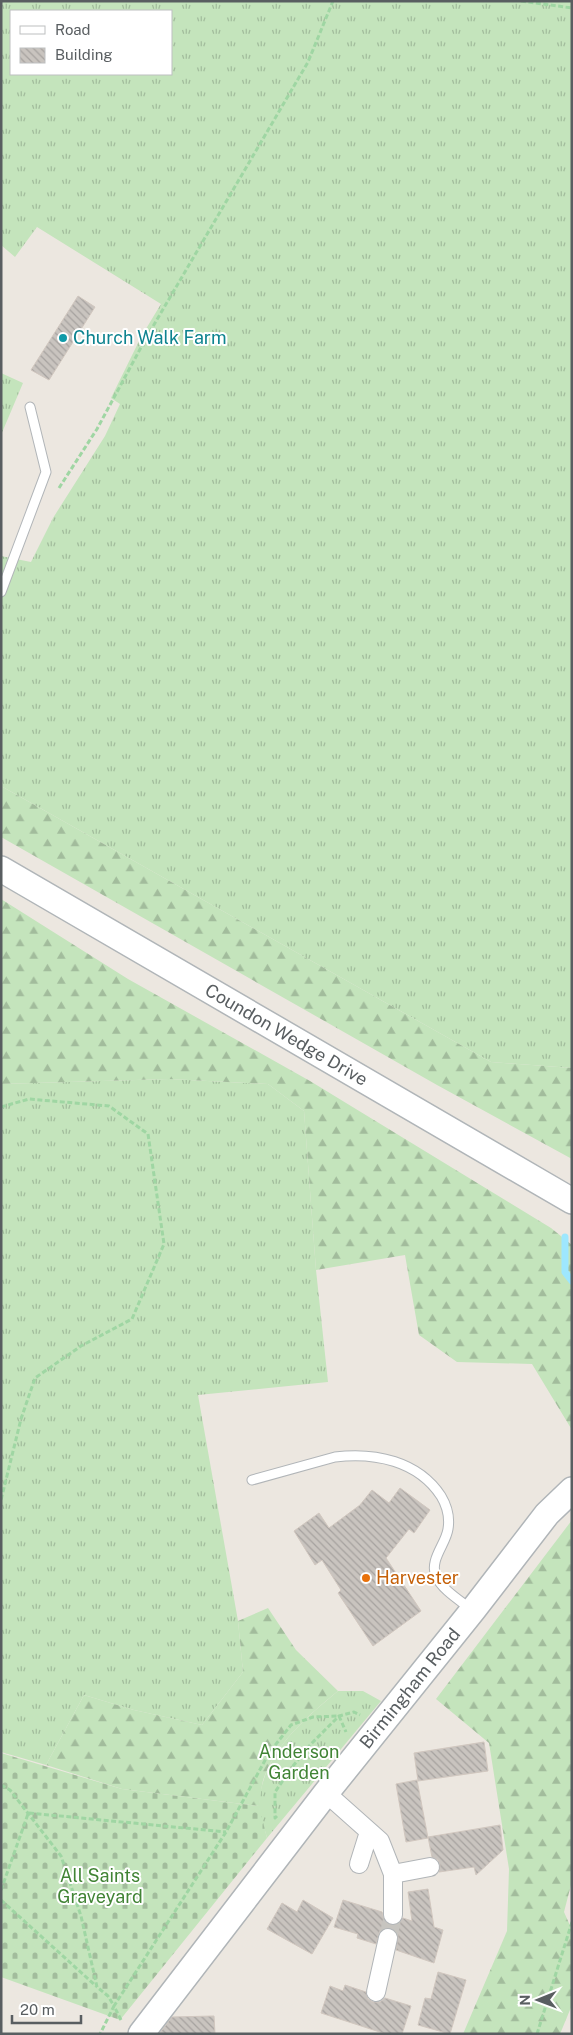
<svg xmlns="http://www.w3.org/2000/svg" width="573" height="2035" viewBox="0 0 573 2035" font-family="'Public Sans',sans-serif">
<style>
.grass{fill:url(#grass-tufts);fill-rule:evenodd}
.forest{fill:url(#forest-firs)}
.cemetery{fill:url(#cemetery-stones)}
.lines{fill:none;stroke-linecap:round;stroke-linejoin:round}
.stream{stroke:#9ee7fe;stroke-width:7}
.building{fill:url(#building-back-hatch);stroke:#d1c7bf}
.street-tunnel{stroke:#c7c5c0;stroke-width:18;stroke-dasharray:18 9;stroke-linecap:butt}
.lane-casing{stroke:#b1b5b8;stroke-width:11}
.street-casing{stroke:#b1b5b8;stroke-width:20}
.secondary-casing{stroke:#b0b5b8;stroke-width:28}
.path{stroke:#9fd6a3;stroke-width:3;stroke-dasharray:5 2.5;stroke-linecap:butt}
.lane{stroke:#fff;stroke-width:9}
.street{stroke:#fff;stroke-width:18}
.secondary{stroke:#fff;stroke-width:25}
.culture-dot{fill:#0f9aa8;stroke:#fff;stroke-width:2}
.food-dot{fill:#e8710a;stroke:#fff;stroke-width:2}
.labels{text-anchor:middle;stroke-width:4;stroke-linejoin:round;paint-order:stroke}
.culture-label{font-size:18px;fill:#0d838f;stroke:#fff;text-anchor:start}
.street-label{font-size:18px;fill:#595e61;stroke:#fff}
.food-label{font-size:18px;fill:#c56008;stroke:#fff;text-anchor:start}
.park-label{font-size:18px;fill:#418435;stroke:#fff}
</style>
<defs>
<pattern id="grass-tufts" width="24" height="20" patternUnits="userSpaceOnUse" patternTransform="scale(1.25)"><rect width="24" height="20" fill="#c4e4bc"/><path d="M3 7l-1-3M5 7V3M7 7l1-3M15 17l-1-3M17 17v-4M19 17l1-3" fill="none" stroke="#a2bc9c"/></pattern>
<pattern id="forest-firs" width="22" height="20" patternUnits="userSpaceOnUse" patternTransform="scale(1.25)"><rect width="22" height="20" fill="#c4e4bc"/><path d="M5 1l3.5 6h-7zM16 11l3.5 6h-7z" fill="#a2bc9c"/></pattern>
<pattern id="cemetery-stones" width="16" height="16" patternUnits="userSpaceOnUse" patternTransform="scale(1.25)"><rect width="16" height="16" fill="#c4e4bc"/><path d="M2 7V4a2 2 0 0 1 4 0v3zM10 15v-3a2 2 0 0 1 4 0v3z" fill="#a2bc9c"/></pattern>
<pattern id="building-back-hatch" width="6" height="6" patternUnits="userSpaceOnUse" patternTransform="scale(1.25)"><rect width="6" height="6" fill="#c9c4bf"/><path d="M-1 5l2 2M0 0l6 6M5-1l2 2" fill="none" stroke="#a6a29f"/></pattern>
</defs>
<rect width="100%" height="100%" fill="#ece7e0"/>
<path class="grass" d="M1 1H572V1068L491 1062 1 786V556L31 562 53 518 105 436 120 404 111 398 141 337 161 304 37 227 15 257 1 245ZM11 11H171V74H11Z
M1 373 23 383 1 435Z
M169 1079 268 1084 304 1111 316 1270 328 1382 198 1395 238 1621 243 1672 202 1725 134 1710 84 1695 46 1765 1 1752V1084Z
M338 1691H363L381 1701 267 1838C265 1828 258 1814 259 1804 262 1754 303 1720 338 1691Z"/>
<path class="forest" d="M1 786 491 1062 572 1068V1159L437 1085 1 837Z
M1 899 128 979 310 1081 551 1228 572 1245V1430L532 1364 457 1362 419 1335 405 1255 316 1270 304 1111 268 1084 169 1079 1 1084Z
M572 1520V1881L564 1912 572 1930V2005L560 2034H463L507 1931 509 1869 489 1743 436 1699Z
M268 1608 296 1650 338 1691C310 1714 279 1740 265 1775 261 1784 261 1796 259 1806L122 1789 46 1765 84 1695 134 1710 202 1725 243 1672 238 1621Z"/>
<path class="cemetery" d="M1 1753 122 1789 259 1806 267 1838 120 2020 1 1977Z"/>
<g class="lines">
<path class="stream" d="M565 1237V1272L572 1281"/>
</g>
<path class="building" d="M78 296 95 307 49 380 31 370Z
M400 1488 430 1510 414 1533 409 1529 386 1558 421 1611 373 1646 338 1593 341 1590 322 1560 315 1565 294 1531 319 1513 329 1528 360 1505 372 1490 389 1503Z
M484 1742 488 1771 418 1781 414 1753Z
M417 1780 428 1838 406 1842 396 1784Z
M500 1825 503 1850 476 1875 474 1867 439 1872 440 1865 438 1860 432 1857 428 1837Z
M428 1889 434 1927 443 1930 434 1963 396 1950 398 1935 391 1928H385L380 1931 376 1944 357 1938 358 1934 334 1927 343 1900 382 1912 384 1920 388 1924H398L403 1918 412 1921 408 1892Z
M303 1900 333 1918 312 1954 267 1929 282 1903 297 1912Z
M438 1972 466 1980 450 2034 418 2025 425 1998 431 1999Z
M345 1985 366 1992 368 1999 373 2002H380L385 1998 411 2006 402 2034H386L321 2013 330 1986 343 1991Z
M214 2016 215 2034H159L172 2017Z"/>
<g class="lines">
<path class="street-tunnel" d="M388 1938 393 1915"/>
<g class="lane-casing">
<path id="lane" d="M1 592 46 472 30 407
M252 1480 335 1457C375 1452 418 1461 441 1496 447 1506 450 1517 448 1529 446 1544 429 1560 436 1576 442 1590 461 1601 472 1610"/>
</g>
<g class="street-casing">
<path id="street" d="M326 1793 380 1841 393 1874V1915
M359 1864 369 1832
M393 1874 430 1867
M376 1992 388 1938"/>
</g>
<g class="secondary-casing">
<g id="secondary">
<path id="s1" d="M1 869 572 1201"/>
<path id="s2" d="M141 2034 326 1793 473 1610 547 1514 572 1490"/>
</g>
</g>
<path class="path" d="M521 1 572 8
M59 488 97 429 145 340 308 62 333 1
M1 1107 29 1099 109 1106 148 1134 164 1244 132 1319 81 1346 35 1378 21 1419 1 1500
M1 1785 10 1790 61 1856 81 1916 97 1987 108 1996 114 2006 100 2034
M29 1813 226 1832
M277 1816 275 1818V1792L293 1766 311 1744 339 1716 354 1712 360 1715
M1 1890 28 1814
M1 1900 96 1986
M121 2020 114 2006 226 1832 269 1753 291 1725 313 1717 339 1716 346 1732
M537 2034 572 1922"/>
<use href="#lane" class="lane"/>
<use href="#street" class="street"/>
<use href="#secondary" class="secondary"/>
</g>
<circle class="culture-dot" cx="63" cy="338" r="5"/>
<circle class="food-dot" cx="366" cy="1578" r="5"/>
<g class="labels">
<g class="culture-label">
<text x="73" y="344">Church Walk Farm</text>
</g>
<g class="street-label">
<text dy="6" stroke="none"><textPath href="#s1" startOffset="330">Coundon Wedge Drive</textPath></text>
<text dy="6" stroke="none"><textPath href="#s2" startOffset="438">Birmingham Road</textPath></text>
</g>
<g class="food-label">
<text x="376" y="1584">Harvester</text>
</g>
<g class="park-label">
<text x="299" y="1758">Anderson<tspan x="299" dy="21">Garden</tspan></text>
<text x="100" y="1882">All Saints<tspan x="100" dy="21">Graveyard</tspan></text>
</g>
</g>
<rect width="573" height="2035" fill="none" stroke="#595e61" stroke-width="5"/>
<rect x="10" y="10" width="162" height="65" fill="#ffffff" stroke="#bdbfc0"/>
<rect x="20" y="26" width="25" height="8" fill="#ffffff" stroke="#bdbfc0"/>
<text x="55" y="35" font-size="15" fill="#595e61">Road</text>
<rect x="20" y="48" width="25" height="15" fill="url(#building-back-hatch)" stroke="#bdbfc0"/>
<text x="55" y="60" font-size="15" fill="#595e61">Building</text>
<g transform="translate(538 2000) rotate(269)" stroke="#ffffff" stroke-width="4" paint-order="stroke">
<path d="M0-4L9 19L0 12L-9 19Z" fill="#595e61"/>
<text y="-8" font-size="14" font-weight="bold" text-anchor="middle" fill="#595e61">N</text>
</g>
<path d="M12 2015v8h69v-8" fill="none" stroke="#595e61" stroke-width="2.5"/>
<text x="20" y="2015" font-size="15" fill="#595e61" stroke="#ffffff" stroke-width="4" paint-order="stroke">20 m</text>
</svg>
